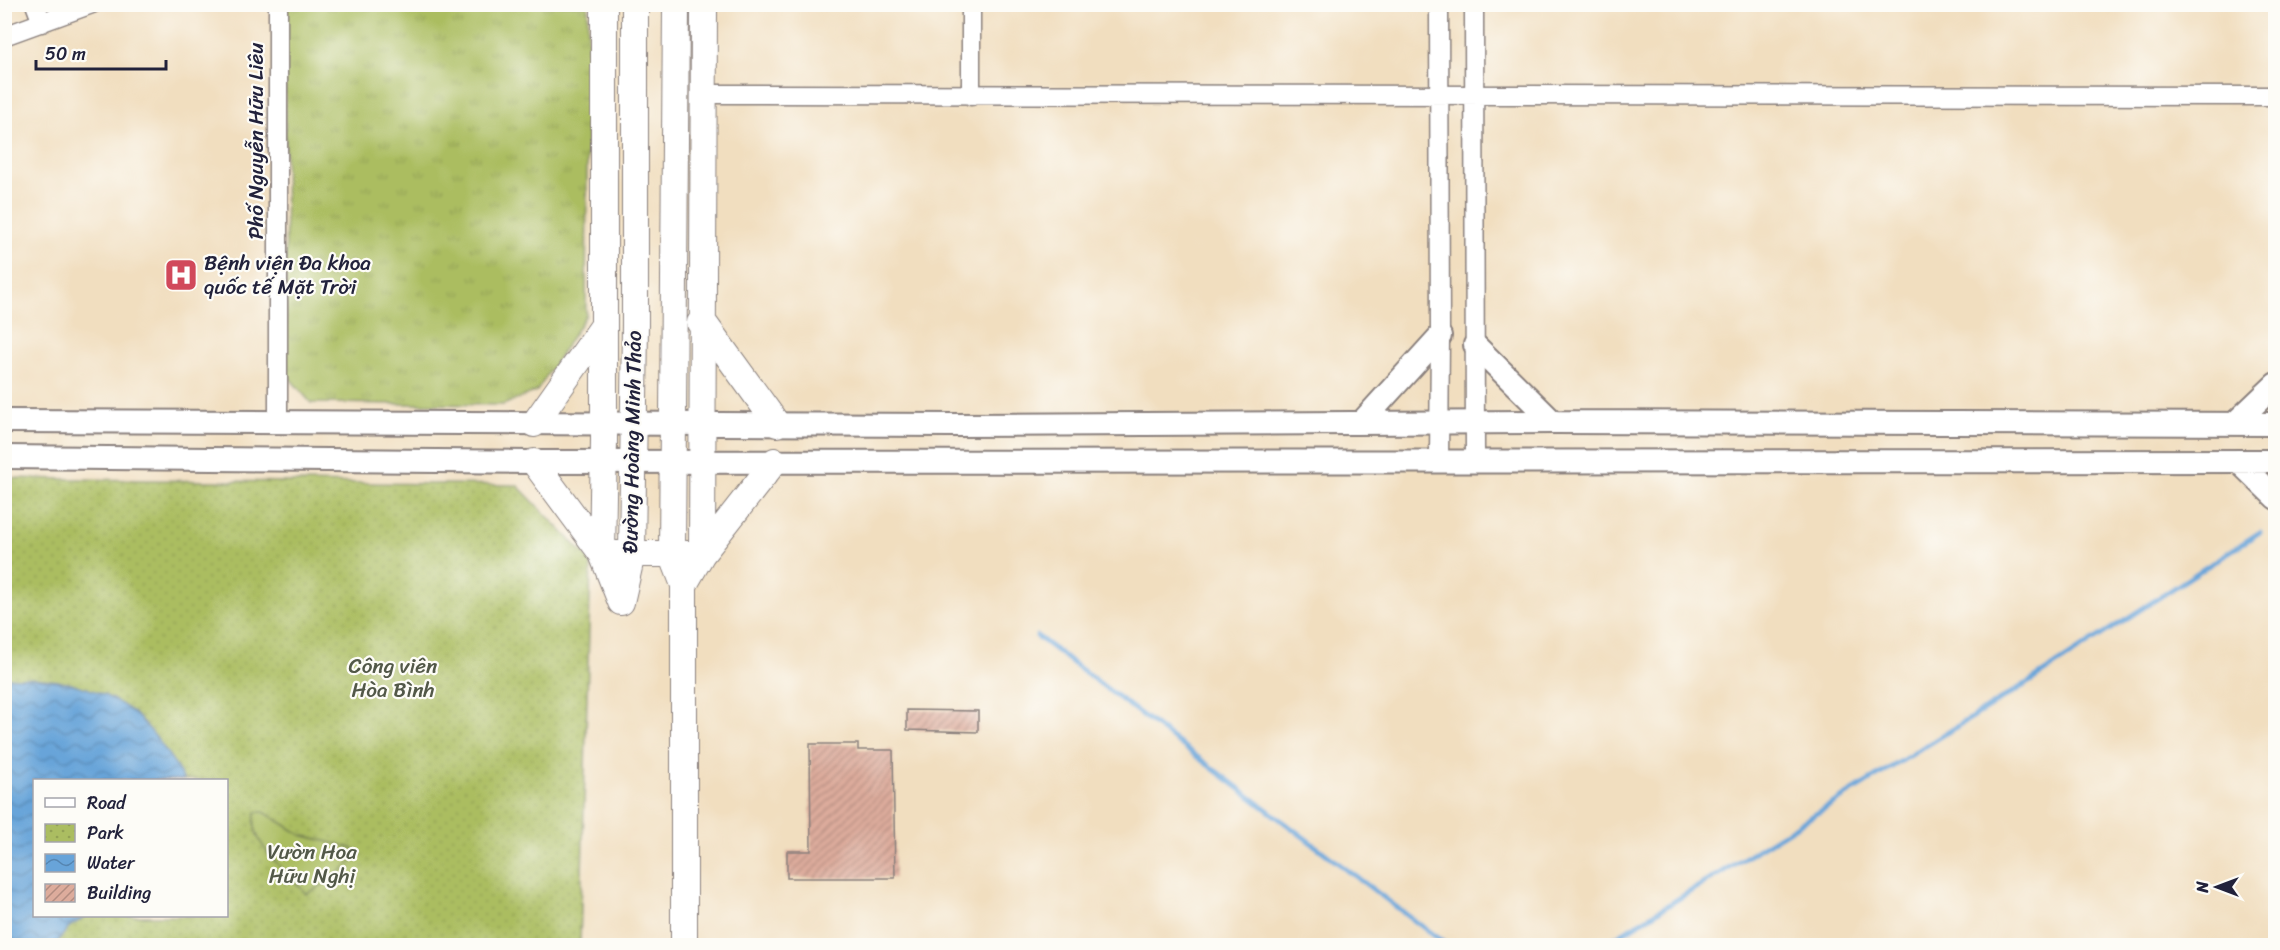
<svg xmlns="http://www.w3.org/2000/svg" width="2280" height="950" viewBox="0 0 2280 950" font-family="Sriracha,sans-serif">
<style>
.grass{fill:url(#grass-tufts);stroke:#66704e;stroke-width:1.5}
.park{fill:url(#park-dots);stroke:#66704e;stroke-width:1.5;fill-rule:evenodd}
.garden{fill:#abbd61;stroke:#66704e;stroke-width:1.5}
.water{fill:url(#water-waves);stroke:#45638a;stroke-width:1.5}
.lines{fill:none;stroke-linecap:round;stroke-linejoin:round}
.stream{stroke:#68a4d9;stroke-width:5}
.building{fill:url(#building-hatch)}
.minor-casing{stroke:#8a807d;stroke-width:21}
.tertiary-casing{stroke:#8a807d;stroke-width:26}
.secondary-casing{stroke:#8a807d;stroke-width:28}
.minor{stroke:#fff;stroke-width:18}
.tertiary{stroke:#fff;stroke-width:22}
.secondary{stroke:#fff;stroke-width:26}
.labels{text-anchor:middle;stroke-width:4.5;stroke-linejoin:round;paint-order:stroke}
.street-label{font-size:21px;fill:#22223b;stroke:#fdfcf7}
.poi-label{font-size:21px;fill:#22223b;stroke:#fdfcf7;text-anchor:start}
.park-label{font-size:21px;fill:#525848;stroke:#fdfcf7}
</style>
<defs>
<pattern id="grass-tufts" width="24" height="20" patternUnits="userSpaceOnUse" patternTransform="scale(1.5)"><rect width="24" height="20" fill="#abbd61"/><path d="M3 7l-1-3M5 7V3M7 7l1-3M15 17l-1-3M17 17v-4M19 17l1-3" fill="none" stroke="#93a255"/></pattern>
<pattern id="park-dots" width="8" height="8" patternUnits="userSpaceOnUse" patternTransform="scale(1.5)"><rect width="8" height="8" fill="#abbd61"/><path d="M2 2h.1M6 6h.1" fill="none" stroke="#93a255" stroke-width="1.8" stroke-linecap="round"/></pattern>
<pattern id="water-waves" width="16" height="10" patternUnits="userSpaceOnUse" patternTransform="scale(1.5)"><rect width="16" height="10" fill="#68a4d9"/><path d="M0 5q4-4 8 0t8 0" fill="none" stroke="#5585b1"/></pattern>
<pattern id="building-hatch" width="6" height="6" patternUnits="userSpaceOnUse" patternTransform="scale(1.5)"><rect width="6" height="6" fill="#ddac9c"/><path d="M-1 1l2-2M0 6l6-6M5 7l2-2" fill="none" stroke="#b38c80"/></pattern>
</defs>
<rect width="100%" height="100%" fill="#fdfcf7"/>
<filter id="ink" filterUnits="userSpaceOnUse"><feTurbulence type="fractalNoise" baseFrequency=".0167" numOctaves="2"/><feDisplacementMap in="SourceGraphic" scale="12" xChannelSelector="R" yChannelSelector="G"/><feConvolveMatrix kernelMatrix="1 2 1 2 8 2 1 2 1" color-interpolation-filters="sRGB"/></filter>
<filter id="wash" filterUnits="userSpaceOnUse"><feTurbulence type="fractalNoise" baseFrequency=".008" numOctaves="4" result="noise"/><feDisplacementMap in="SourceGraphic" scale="24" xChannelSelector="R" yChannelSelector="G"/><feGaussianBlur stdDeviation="1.35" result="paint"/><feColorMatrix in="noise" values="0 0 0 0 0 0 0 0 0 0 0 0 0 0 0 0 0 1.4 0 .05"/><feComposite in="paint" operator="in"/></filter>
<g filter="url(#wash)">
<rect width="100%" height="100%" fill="#f1debf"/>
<path class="grass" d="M285 5H588L586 315 537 391 503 405 311 403 286 374Z"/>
<path class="park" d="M5 478 517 485 591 561 580 945 5 946ZM34 780H226V916H34Z"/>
<path class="garden" d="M256 812H264L301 835 353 848 356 858 328 882 306 894C288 871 246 843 256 812Z"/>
<path class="water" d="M4 678C47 676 96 684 131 711 151 727 172 758 184 780H34V916H87L69 927 55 945H5Z"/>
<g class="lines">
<path class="stream" d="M1037 636 1448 946
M1602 946 2026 684 2260 532"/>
</g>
<g id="blocks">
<path class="building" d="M907 710 978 711V732L907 730Z
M810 744H858V750H893L895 878H787V851H811Z"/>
</g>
</g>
<g filter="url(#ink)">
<use href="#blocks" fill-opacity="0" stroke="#8a807d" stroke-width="1.5"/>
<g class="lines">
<g class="minor-casing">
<path id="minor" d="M35 4 42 23
M1474 4 1475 461
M4 36 92 4
M704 94 2276 96
M971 96V4
M278 421V4
M1439 461 1440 336 1439 4"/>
</g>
<g class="tertiary-casing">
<path id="tertiary" d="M1475 345 1553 422
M4 421 953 425 1553 422 2276 424
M1361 423 1440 336
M2234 424 2276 384
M4 457 534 462 2276 461
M2238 461 2276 498"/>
</g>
<g class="secondary-casing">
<path id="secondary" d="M604 4V440L602 554 621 602
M676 4 672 554 684 585V946
M700 323H704L777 424
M534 424 604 325
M534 462 602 554H702L775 461
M684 585 702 554 704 4
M621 602 632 554 635 325V4"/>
</g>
<use href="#minor" class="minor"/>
<use href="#tertiary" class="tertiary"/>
<use href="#secondary" class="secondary"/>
</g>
</g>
<defs>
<g id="hospital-square" transform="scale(1.725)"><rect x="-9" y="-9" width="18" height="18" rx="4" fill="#d1495b" stroke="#fdfcf7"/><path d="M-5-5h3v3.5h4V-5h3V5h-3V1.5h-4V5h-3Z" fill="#fff"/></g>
</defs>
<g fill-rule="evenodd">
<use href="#hospital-square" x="181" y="275"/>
</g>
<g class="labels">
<g class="street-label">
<text transform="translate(256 141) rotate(-90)" y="7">Phố Nguyễn Hữu Liêu</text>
<text transform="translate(632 442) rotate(-89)" y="7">Đường Hoàng Minh Thảo</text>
</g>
<g class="poi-label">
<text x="204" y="270">Bệnh viện Đa khoa<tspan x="204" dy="24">quốc tế Mặt Trời</tspan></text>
</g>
<g class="park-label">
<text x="393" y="673">Công viên<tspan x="393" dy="24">Hòa Bình</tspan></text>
<text x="312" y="859">Vườn Hoa<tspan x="312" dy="24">Hữu Nghị</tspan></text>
</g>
</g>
<rect width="2280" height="950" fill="none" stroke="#fdfcf7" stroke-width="24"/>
<rect x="33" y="779" width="195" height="138" fill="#fdfcf7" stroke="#a5a5ac" stroke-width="1.5"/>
<rect x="45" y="798" width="30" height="9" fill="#ffffff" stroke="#a5a5ac" stroke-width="1.5"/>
<text x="87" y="809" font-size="18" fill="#22223b">Road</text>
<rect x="45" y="824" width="30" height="18" fill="url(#park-dots)" stroke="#a5a5ac" stroke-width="1.5"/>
<text x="87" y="839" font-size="18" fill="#22223b">Park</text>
<rect x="45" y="854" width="30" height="18" fill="url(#water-waves)" stroke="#a5a5ac" stroke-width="1.5"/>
<text x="87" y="869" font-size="18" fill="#22223b">Water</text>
<rect x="45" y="884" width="30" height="18" fill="url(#building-hatch)" stroke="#a5a5ac" stroke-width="1.5"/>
<text x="87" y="899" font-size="18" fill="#22223b">Building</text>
<g transform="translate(2217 887) rotate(270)" stroke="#fdfcf7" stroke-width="4.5" paint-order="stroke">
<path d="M0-4.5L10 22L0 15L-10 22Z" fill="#22223b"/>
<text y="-9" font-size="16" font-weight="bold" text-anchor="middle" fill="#22223b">N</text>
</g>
<path d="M36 60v9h130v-9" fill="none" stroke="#22223b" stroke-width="3"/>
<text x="45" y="60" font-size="18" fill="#22223b" stroke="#fdfcf7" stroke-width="4.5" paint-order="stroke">50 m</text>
</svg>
